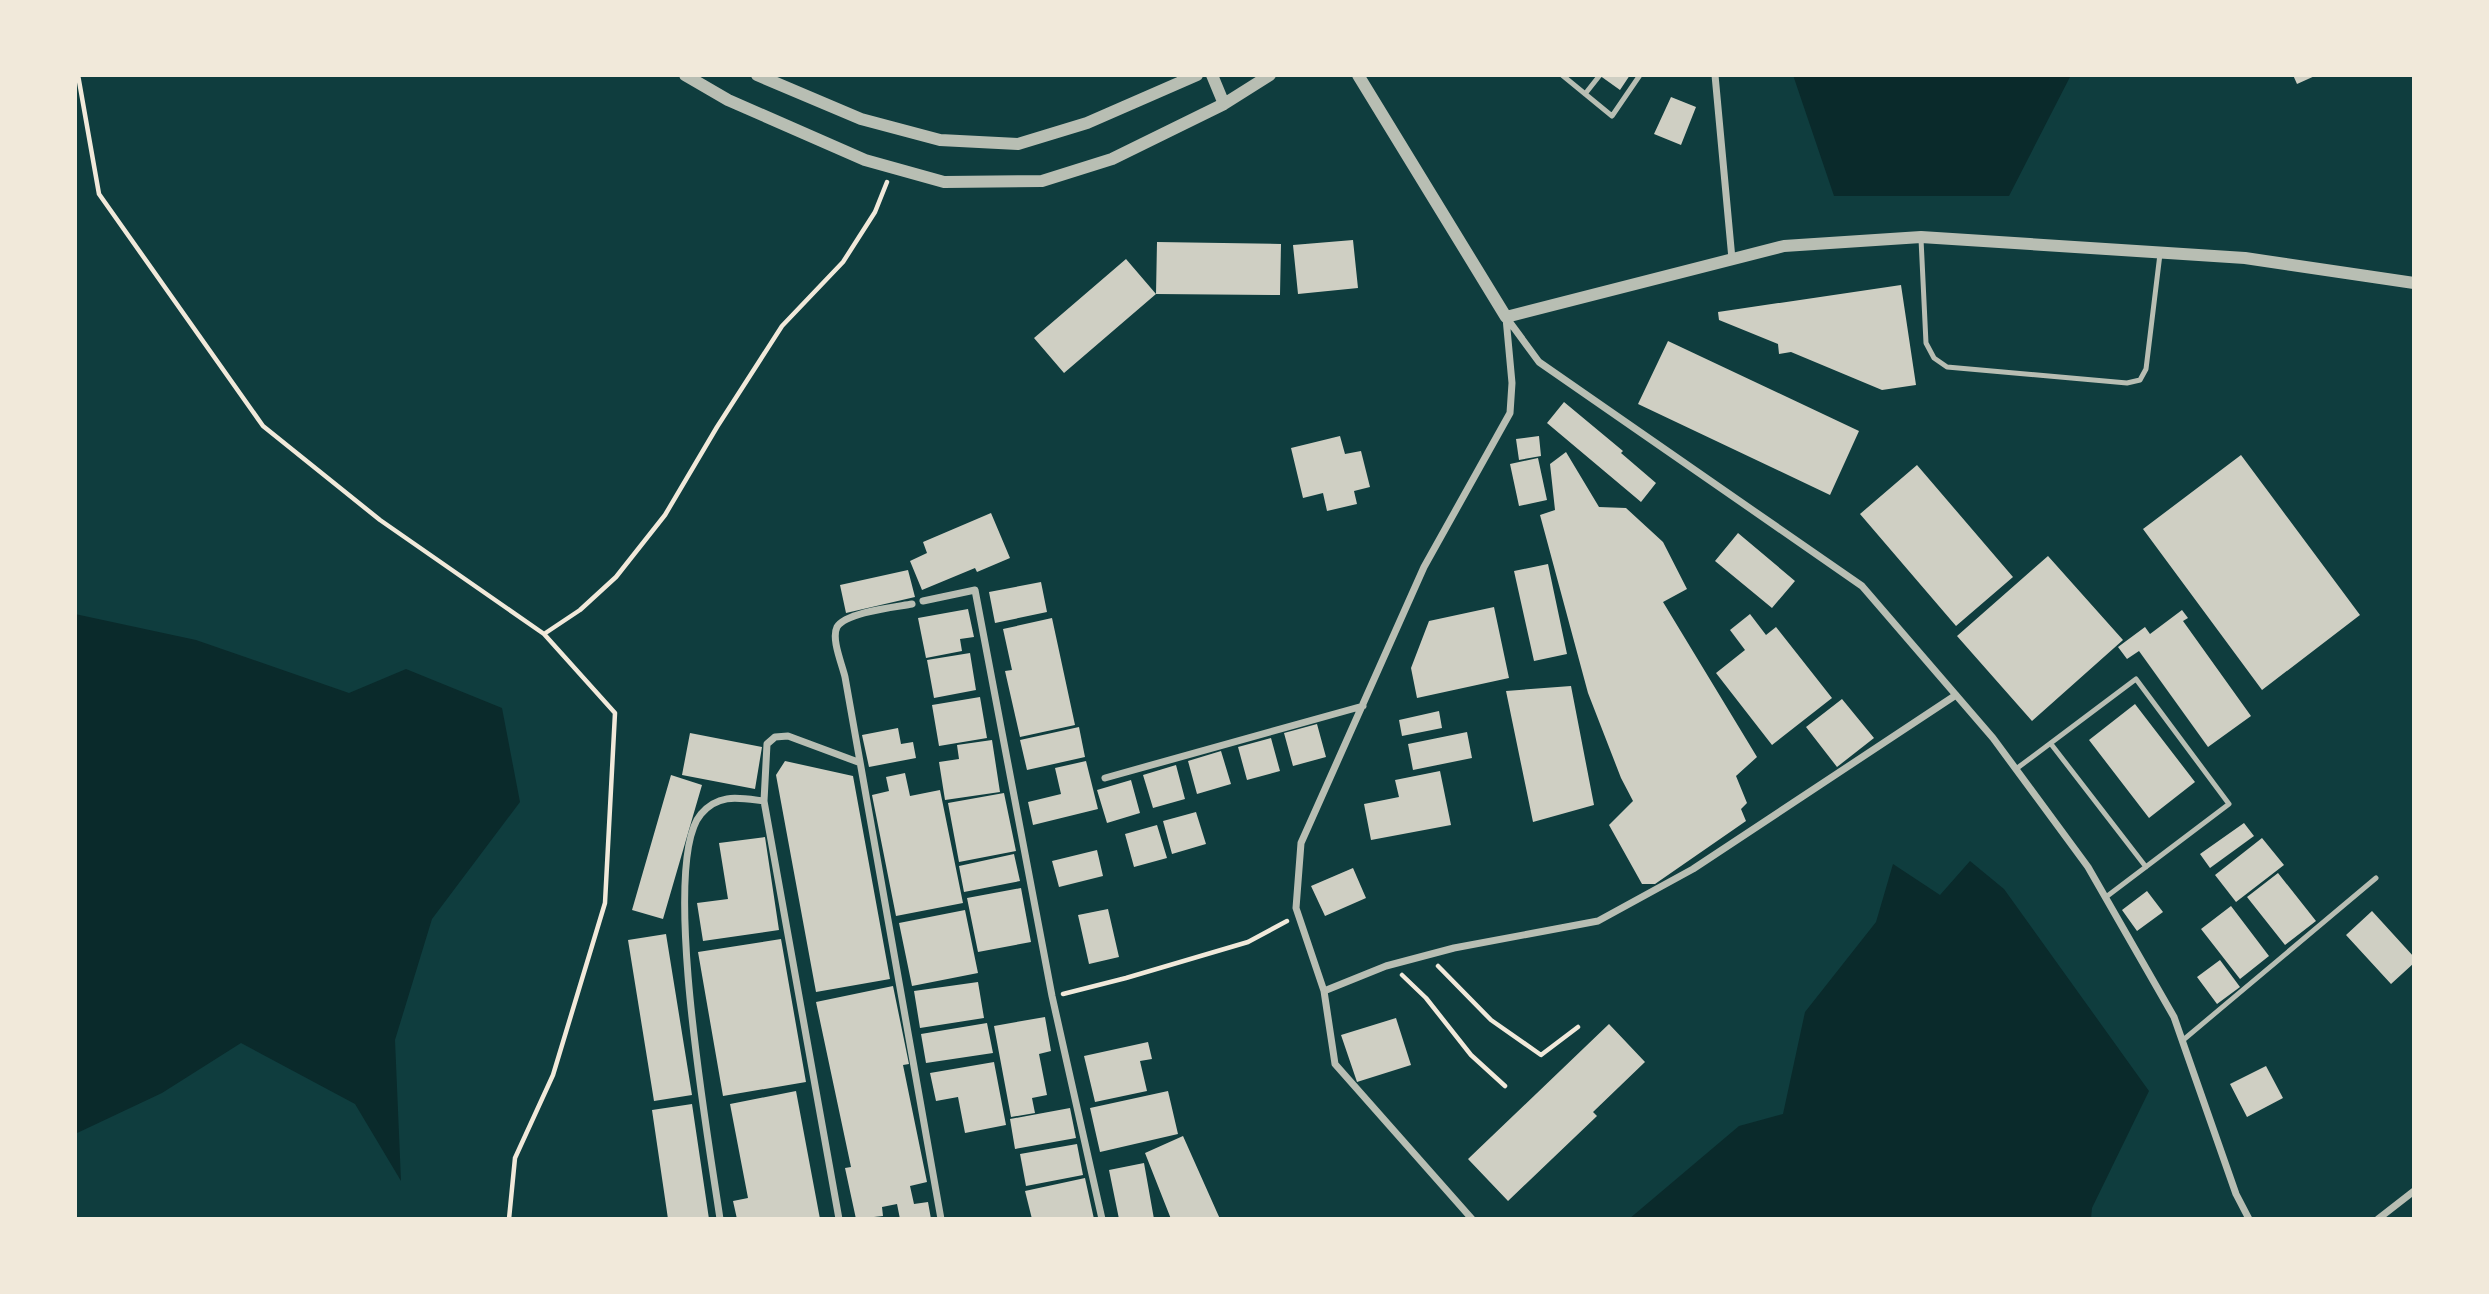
<svg xmlns="http://www.w3.org/2000/svg" width="2489" height="1294" viewBox="0 0 2489 1294" font-family="'Varela Round',sans-serif">
<style>
.water{fill:#0a2a2b}
.building{fill:#cfcfc3}
.lines{fill:none;stroke-linecap:round;stroke-linejoin:round}
.path{stroke:#f1e9da;stroke-width:4.5}
.service{stroke:#b8beb3;stroke-width:5}
.minor{stroke:#b8beb3;stroke-width:7}
.tertiary{stroke:#b8beb3;stroke-width:12}
</style>
<rect width="100%" height="100%" fill="#0f3d3e"/>
<path class="water" d="M1793 75H2071L2009 196H1834Z
M75 614 196 640 349 693 406 669 502 708 520 802 432 919 395 1040 401 1181 355 1104 241 1043 162 1093 75 1134Z
M1970 861 2004 889 2149 1091 2092 1208 2091 1219H1629L1739 1126 1783 1114 1805 1012 1876 922 1893 864 1940 895Z"/>
<path class="building" d="M1599 75H1630L1620 90Z
M2293 75H2317L2297 84Z
M1671 97 1696 107 1681 145 1654 134Z
M1353 240 1358 288 1298 294 1293 245Z
M1157 242 1281 244 1280 295 1156 294 1064 373 1034 338 1126 259 1156 294Z
M1901 285 1916 385 1882 390 1791 352 1779 354 1778 344 1719 320 1718 312Z
M1668 341 1859 431 1830 495 1638 404Z
M1564 402 1623 451 1621 453 1656 483 1641 502 1547 423Z
M1340 436 1345 454 1361 451 1370 487 1354 491 1357 504 1327 511 1323 493 1303 498 1291 448Z
M1539 436 1541 456 1519 460 1516 439Z
M1566 452 1599 507 1626 508 1663 542 1687 589 1663 602 1757 757 1736 776 1747 803 1741 809 1746 821 1655 884H1642L1609 825 1633 801 1621 778 1588 693 1540 515 1555 510 1550 464Z
M2241 455 2360 615 2262 690 2143 529Z
M1538 458 1547 500 1519 506 1510 464Z
M1917 465 2013 577 1956 626 1860 514Z
M991 513 1010 558 977 572 975 568 922 590 910 561 927 553 923 542Z
M1738 533 1795 581 1772 608 1715 561Z
M2048 556 2123 640 2032 721 1957 636Z
M1548 564 1567 654 1534 661 1514 571Z
M908 570 915 597 846 613 840 585Z
M1041 582 1047 612 995 623 989 592Z
M1494 607 1509 678 1417 698 1411 668 1429 621Z
M968 609 974 637 960 639 962 651 926 658 918 618Z
M2182 610 2188 618 2183 621 2251 716 2208 747 2139 651 2127 659 2118 647 2145 627 2150 634Z
M1750 614 1766 635 1776 627 1832 698 1772 745 1716 673 1745 650 1730 630Z
M1052 618 1075 725 1020 737 1005 671 1012 670 1003 629Z
M970 653 976 690 934 698 927 660Z
M1571 686 1594 805 1533 822 1506 691Z
M980 697 987 738 939 746 932 705Z
M1842 699 1874 738 1837 767 1806 727Z
M2135 704 2195 782 2149 818 2089 740Z
M1439 711 1442 728 1402 736 1399 720Z
M1317 724 1326 757 1293 766 1284 733Z
M1079 727 1085 757 1027 770 1020 740Z
M898 728 901 744 913 742 916 758 869 767 862 735Z
M1467 732 1472 758 1413 770 1408 744Z
M690 733 762 747 755 789 682 775Z
M1271 738 1280 771 1247 780 1238 747Z
M992 740 1000 792 945 800 939 762 959 759 957 745Z
M1221 751 1231 784 1197 794 1188 761Z
M785 761 853 776 890 979 816 992 776 775Z
M1086 761 1098 809 1033 825 1028 802 1061 794 1055 768Z
M1176 765 1185 799 1153 808 1143 775Z
M1440 771 1451 825 1371 840 1364 804 1399 797 1395 780Z
M905 773 910 796 940 790 963 903 896 916 872 795 889 791 886 777Z
M671 775 702 785 663 919 632 910Z
M1131 780 1140 813 1107 823 1097 790Z
M1004 793 1016 851 959 862 948 803Z
M1196 812 1206 844 1172 854 1163 821Z
M2244 823 2254 836 2210 868 2200 854Z
M1157 825 1167 858 1134 867 1125 834Z
M765 837 779 930 703 941 697 903 728 899 719 843Z
M2262 838 2284 865 2236 902 2215 875Z
M1097 850 1103 876 1059 887 1052 861Z
M1014 854 1020 881 964 892 959 866Z
M1353 868 1366 898 1325 916 1311 886Z
M2278 873 2316 921 2285 945 2247 897Z
M1021 888 1031 942 978 952 967 898Z
M2147 891 2163 912 2137 931 2122 910Z
M2231 906 2269 956 2240 979 2201 929Z
M1108 909 1119 957 1089 964 1078 915Z
M965 910 978 973 912 986 899 923Z
M2372 911 2414 957V963L2391 984 2346 935Z
M666 934 692 1095 654 1101 628 940Z
M781 939 806 1082 723 1096 698 952Z
M2220 960 2240 987 2217 1004 2197 977Z
M978 982 984 1018 920 1028 914 991Z
M893 986 909 1064 903 1065 927 1182 910 1186 914 1204 928 1202 931 1219H900L897 1204 882 1207 883 1216 856 1219 845 1168 851 1167 816 1002Z
M1045 1017 1051 1051 1039 1054 1047 1095 1032 1098 1035 1113 1011 1117 994 1026Z
M1396 1018 1411 1065 1357 1082 1341 1035Z
M987 1023 993 1053 926 1063 921 1034Z
M1609 1024 1645 1062 1593 1112 1597 1116 1508 1201 1468 1159Z
M1148 1042 1152 1059 1140 1061 1147 1091 1095 1102 1084 1056Z
M994 1062 1006 1125 965 1133 958 1097 936 1101 930 1073Z
M2266 1066 2283 1098 2247 1117 2230 1084Z
M796 1091 820 1219H737L733 1201 748 1198 730 1104Z
M1168 1091 1178 1134 1100 1152 1090 1108Z
M692 1104 709 1219H668L652 1110Z
M1070 1108 1076 1138 1015 1149 1010 1119Z
M1183 1136 1220 1219H1171L1145 1153Z
M1077 1144 1083 1175 1026 1186 1020 1154Z
M1144 1163 1154 1219H1119L1109 1170Z
M1085 1178 1094 1219H1032L1025 1191Z"/>
<g class="lines">
<path class="path" d="M78 75 99 194 263 426 380 520 544 634 615 713 605 903 553 1075 515 1158 509 1219
M544 634 580 610 616 577 665 515 717 427 782 326 843 262 875 212 887 182
M1438 966 1491 1020 1541 1055 1578 1027
M1402 975 1426 998 1471 1055 1505 1086
M1063 994 1126 978 1248 942 1287 921"/>
<path class="service" d="M1562 75 1612 116 1640 75
M1585 94 1600 75
M1921 239 1926 343 1934 358 1947 367 2127 383 2140 380 2146 369 2160 254
M2051 744 2146 867
M2016 769 2136 679 2229 804 2106 897
M2182 1041 2376 878"/>
<path class="minor" d="M1715 75 1732 259
M1506 317 1539 362 1862 586 1993 738 2088 867 2174 1017 2236 1194 2249 1219
M923 601 975 590 1052 996 1102 1219
M912 604C896 607 846 612 837 627 831 639 842 664 845 677L941 1219
M1105 778 1363 706
M1324 991 1386 966 1454 948 1598 921 1693 869 1956 695
M720 1219C710 1148 659 863 701 814 719 793 739 798 764 801
M839 1219 764 801 767 744 775 737 788 736 858 762
M1472 1219 1335 1064 1324 991 1296 908 1301 843 1424 567 1510 413 1512 383 1506 318
M2378 1219 2414 1191"/>
<path class="tertiary" d="M685 75 728 100 865 160 944 182 1042 181 1112 159 1224 104 1270 75
M757 75 861 119 940 140 1018 144 1087 123 1197 75
M1212 75 1224 104
M1358 75 1506 317 1784 246 1921 237 2245 258 2414 283"/>
</g>
<rect width="2489" height="1294" fill="none" stroke="#f1e9da" stroke-width="154"/>
</svg>
